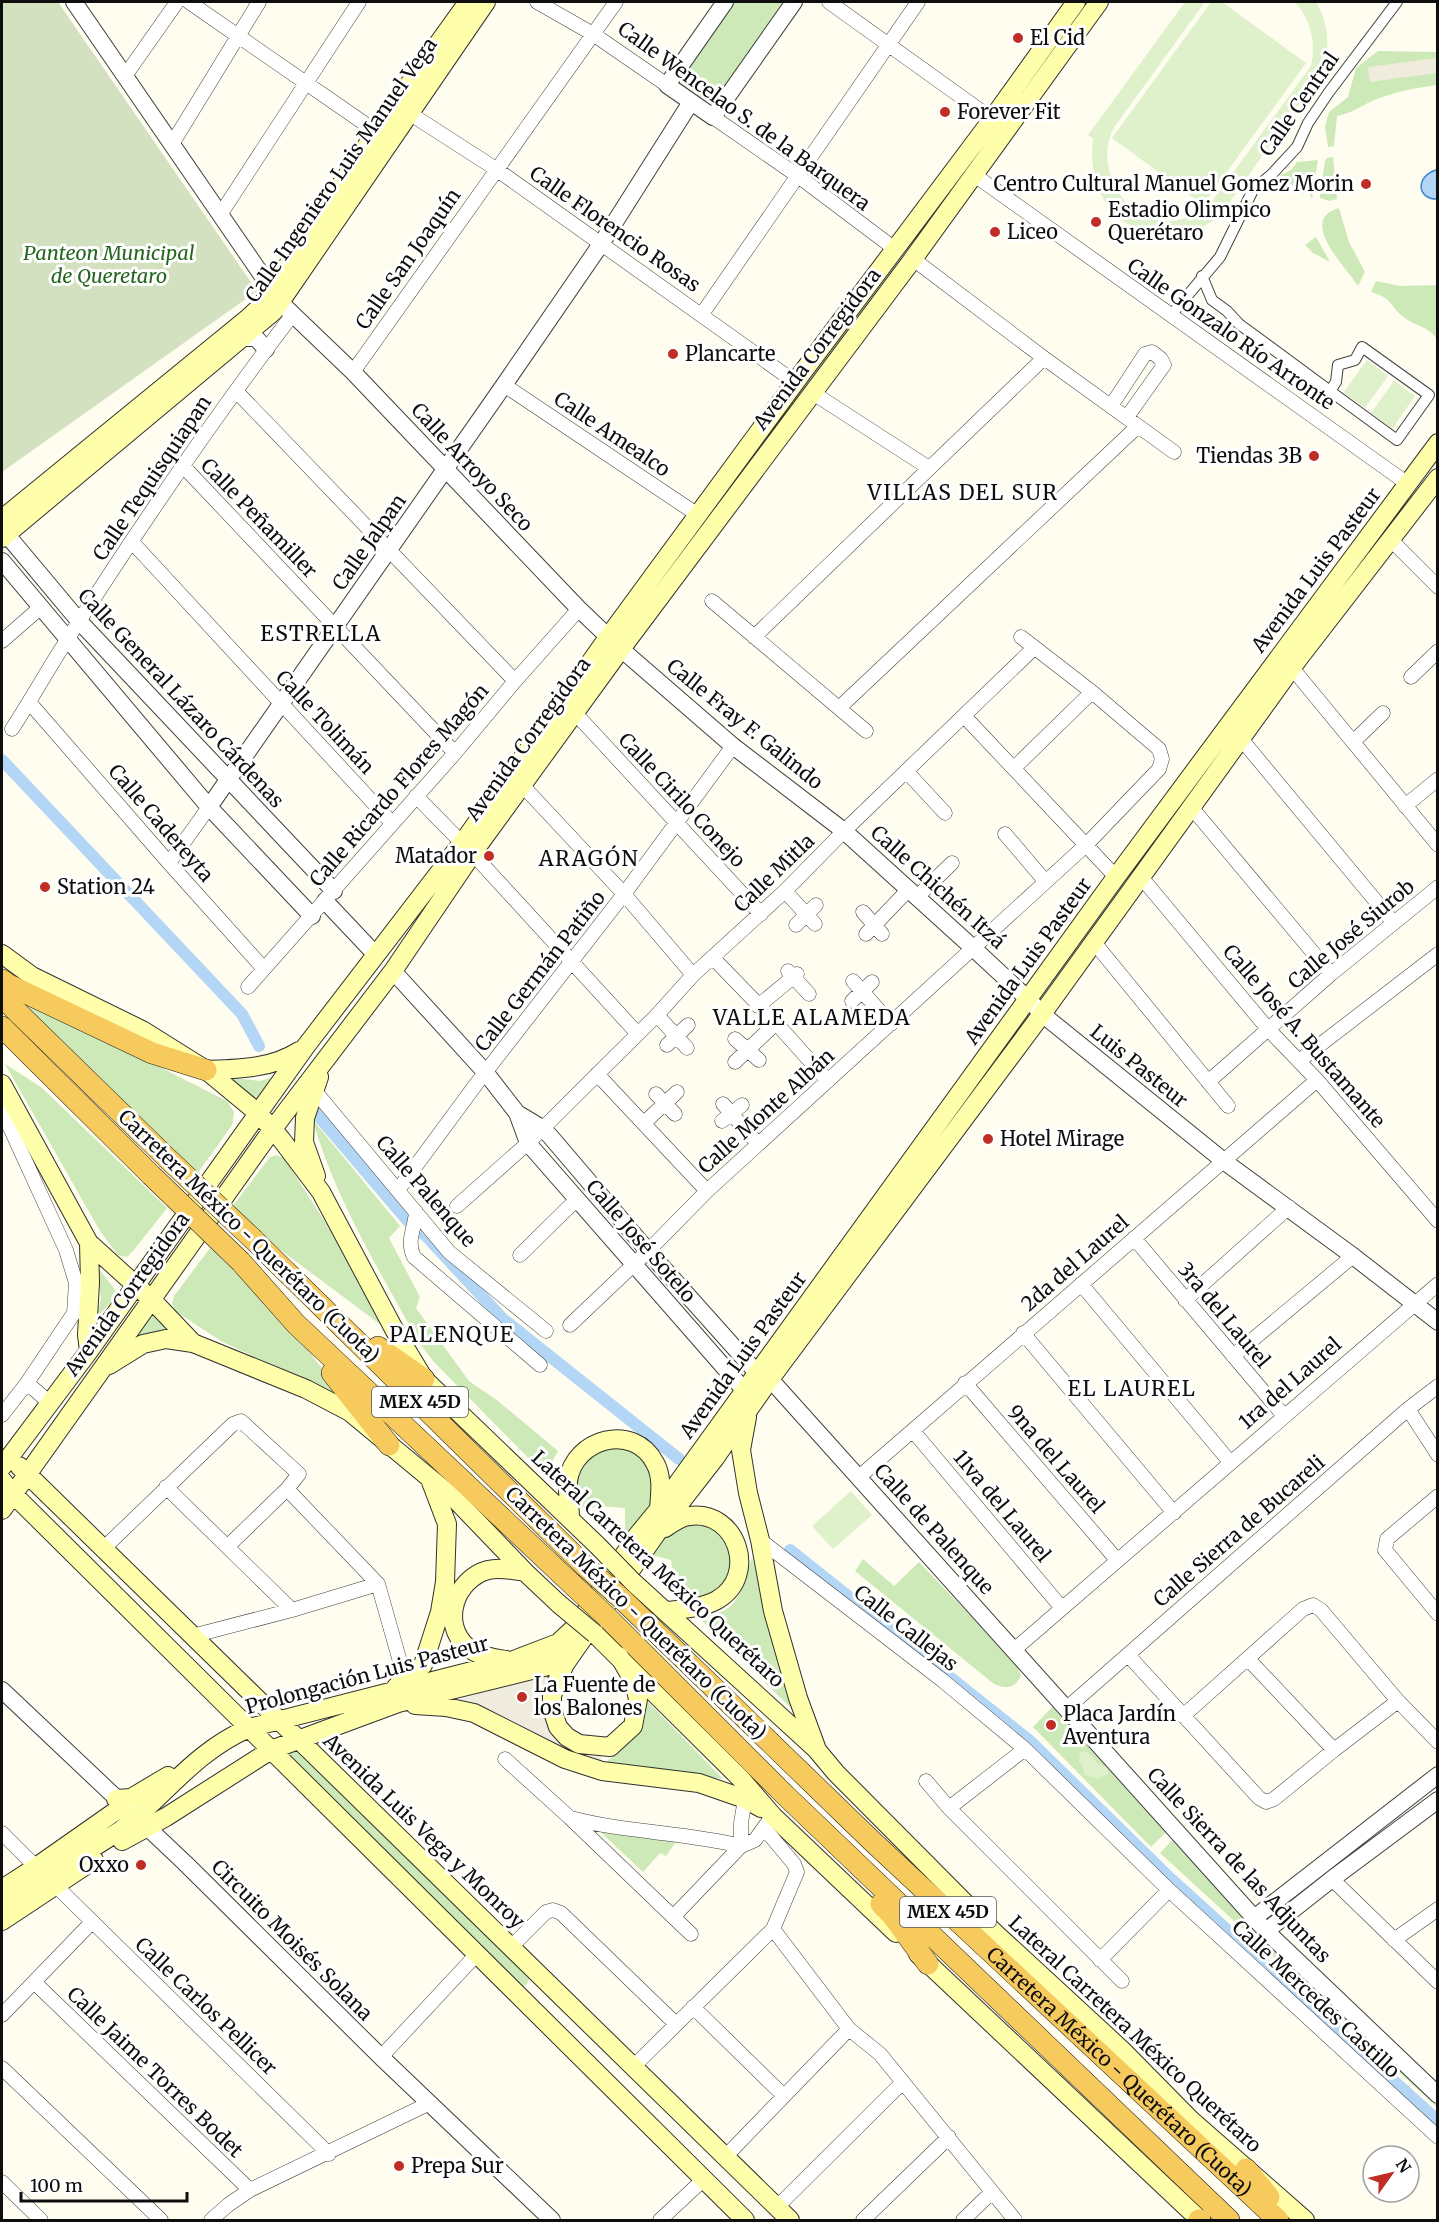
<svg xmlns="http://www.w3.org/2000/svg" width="1439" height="2222" viewBox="0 0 1439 2222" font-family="Merriweather,serif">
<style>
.green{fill:#cde9b8}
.cemetery{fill:#d3e1c0}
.pitch{fill:#dff1ca}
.plaza{fill:#efecde}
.water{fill:#b3d6f6;stroke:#3a84ce;stroke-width:1.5}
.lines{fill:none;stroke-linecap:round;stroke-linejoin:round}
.canal{stroke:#b3d6f6;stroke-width:12}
.pedestrian-casing{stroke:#414141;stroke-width:12}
.minor-casing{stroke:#414141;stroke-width:15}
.tertiary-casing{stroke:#414141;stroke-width:18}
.secondary-casing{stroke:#303030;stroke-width:20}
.trunk-casing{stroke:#1f1f1f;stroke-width:22}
.pedestrian{stroke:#fff;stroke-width:10}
.minor{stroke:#fff;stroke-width:14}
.tertiary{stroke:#fff;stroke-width:16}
.secondary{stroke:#fffeaa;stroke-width:18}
.trunk{stroke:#f7ca5e;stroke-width:21}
.secondary-bridge-casing{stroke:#303030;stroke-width:20;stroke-linecap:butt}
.trunk-bridge-casing{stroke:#1f1f1f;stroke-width:22;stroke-linecap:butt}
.secondary-bridge{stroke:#fffeaa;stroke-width:18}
.trunk-bridge{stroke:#f7ca5e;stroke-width:21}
.poi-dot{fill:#bf2d25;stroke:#fff;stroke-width:2}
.labels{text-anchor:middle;stroke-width:6;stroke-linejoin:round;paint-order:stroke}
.shield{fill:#fff;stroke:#565656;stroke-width:1.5}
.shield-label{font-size:18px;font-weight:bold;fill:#0e0e0e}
.poi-label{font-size:20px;fill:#0e0e0e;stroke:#fff;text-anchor:start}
.street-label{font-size:20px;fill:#0e0e0e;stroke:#fff}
.park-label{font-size:20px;font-style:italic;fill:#25661e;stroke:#fff}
.neighbourhood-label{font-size:21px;letter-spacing:1.5px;fill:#0e0e0e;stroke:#fff}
</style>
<rect width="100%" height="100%" fill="#fffdef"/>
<path class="green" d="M728 2H787L712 110 673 84Z
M1378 51 1437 52V85C1415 88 1393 92 1372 101 1361 106 1350 114 1337 116L1334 146 1328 147 1325 127 1329 112 1348 97 1356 68Z
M1333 157 1337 199 1329 201 1320 198V195L1325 161 1327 158Z
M1318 160 1312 199 1308 191 1303 194C1294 183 1284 180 1270 181L1291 170 1297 162Z
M1339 208 1349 242 1365 272 1358 286C1348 269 1296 220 1339 208Z
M1316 237 1330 262 1313 253 1305 245Z
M1376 281 1400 286 1437 285V339C1428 326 1417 327 1405 318 1389 307 1394 298 1371 292Z
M13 993 227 1101 234 1112 232 1125 197 1174Z
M5 1064 41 1087 167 1208 133 1251 127 1257 118 1255 100 1231Z
M220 1076 260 1081 273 1077 253 1105Z
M313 1120 400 1226 389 1238 420 1297 416 1308 469 1381 498 1401 558 1451 545 1475 433 1361 418 1341C381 1273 333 1195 313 1120Z
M276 1155 284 1158 327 1225 389 1331 274 1245 232 1207 270 1157Z
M210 1248 287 1321 345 1400 221 1341 175 1311 172 1303 174 1296Z
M97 1266 118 1294 96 1319 101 1299Z
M151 1308 174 1334 128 1342Z
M636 1445 660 1490 636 1537 625 1532V1508L599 1506 585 1510 569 1495 587 1449Z
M692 1525C731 1526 731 1546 730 1578 710 1595 702 1603 676 1591L671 1560 647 1554C661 1541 673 1528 692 1525Z
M752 1557 795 1712 695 1614C737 1620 742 1591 752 1557Z
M863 1559 894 1586 919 1562 1016 1663 1021 1676C1014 1689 1006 1689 994 1684L855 1571Z
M1033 1677 1171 1827 1151 1847 1033 1727 1053 1706 1031 1683Z
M647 1701 723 1779 606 1762C632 1744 639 1730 647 1701Z
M298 1746 529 1979 527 1984 521 1987 285 1751Z
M595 1827 680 1836 666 1856 660 1853 643 1872Z
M1177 1835 1302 1974 1437 2105V2107L1160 1853Z"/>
<path class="cemetery" d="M2 2H58L257 291 2 472Z"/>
<path class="pitch" d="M1185 2H1205L1115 126C1090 168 1130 234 1182 219 1194 216 1203 207 1213 200L1311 66C1316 42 1311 20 1295 2H1316C1329 24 1330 46 1323 70L1222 213C1209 226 1195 231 1177 233 1117 240 1086 193 1093 138L1088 135Z
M1211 2H1222L1306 63 1203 205 1112 138Z
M1367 360 1388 376 1365 408 1343 393Z
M1394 381 1415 396 1392 429 1371 413Z
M851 1491 872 1515 833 1549 812 1526Z
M1084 1751 1091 1755 1098 1764 1108 1768V1774L1098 1779 1084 1775 1083 1766 1079 1762 1080 1753Z"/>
<path class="plaza" d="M1437 58V73L1370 82 1368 67Z
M560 1669 557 1739 568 1749 579 1754 601 1756 603 1766 448 1703Z"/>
<path class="water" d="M1436 170 1437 171V199C1416 199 1416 176 1436 170Z"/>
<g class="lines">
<path class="canal" d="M2 760 242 1014 259 1046
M316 1113 408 1221 427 1237 503 1319 679 1459
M790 1550 1030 1741 1171 1879 1438 2121"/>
<g class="pedestrian-casing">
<path id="pedestrian" d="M1202 276 1212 300 1227 311 1239 324 1330 391 1336 382 1338 365 1355 360 1362 347 1429 395 1397 440 1330 391
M1171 315 1220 257 1253 190 1272 174 1297 147 1308 123 1329 92 1397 2"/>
</g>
<g class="minor-casing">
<path id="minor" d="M189 2 384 137
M537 2 593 34 667 85
M829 2 992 119
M125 76 177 2
M409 113 496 169 795 382
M713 117 798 176 895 249
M172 144 259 2
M973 174 1408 484
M220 215 359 2
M913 259 1044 358 1174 452
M702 314 918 2
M353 372 616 2
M504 385 698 515
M236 391 515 681
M813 393 929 468
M1111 406 1145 354 1152 352 1161 359 1164 365 1127 417
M184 467 455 753
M1391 540 1438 587
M132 542 392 823
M712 601 866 731
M754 637 1044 358
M2 641 40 608
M1283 666 1292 668 1438 845
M1411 677 1438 651
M29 702 169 863 264 969
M839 708 1138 426
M575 713 761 914
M965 717 1116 877
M12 729C31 700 48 669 67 640 138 529 213 419 293 314
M1242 740 1394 923
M1353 742 1383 713
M1014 768 1092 692
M907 772 945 813
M522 785 624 894 693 975
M416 796 462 843
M1405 806 1438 779
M1192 808 1331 974
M1005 834 1045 881
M473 854 637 1033
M169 863 209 807
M1141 877 1268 1029 1317 1080 1438 1221
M785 891 815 924
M918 896 952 863
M863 912 882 934
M796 925 816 905
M866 934 909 889
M1093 941 1228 1106
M713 958 776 1023 828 1081
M788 971 809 994
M853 981 891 1024
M248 987 455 753 515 681 579 609
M852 1001 872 982
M758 1006 797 974
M657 1015 687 1048
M735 1039 759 1060
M667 1045 688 1025
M1299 1061 1438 954
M735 1062 776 1023
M597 1074 707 1191
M1208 1082 1331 974 1438 887
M314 1090 449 1252 546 1331
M656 1094 675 1114
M723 1104 758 1144
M2 1110 66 1250 76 1283 74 1313 27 1383 2 1415
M722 1121 742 1105
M644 1123 677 1092
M398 1190 477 1083 624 894 733 746
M457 1206 528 1143 657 1015 693 975 785 891 844 831 1034 648
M416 1212C415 1228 406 1241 414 1257L540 1365
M1134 1238 1284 1416
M520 1255 576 1200
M1081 1284 1230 1462
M1185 1300 1289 1207
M570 1325 648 1251 707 1191 1086 845 1159 769 1162 759 1159 749 1092 692 1021 637
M1023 1333 1174 1513
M1233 1356 1353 1256
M27 1383 50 1403
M965 1383 1117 1560
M1408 1409 1438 1455
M913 1431 1061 1607
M859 1477 1317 1080
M166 1487 292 1610
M287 1489 378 1584 399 1658
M1438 1496 1387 1539 1385 1550 1438 1614
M760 1540 942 1680 1025 1749 1169 1890 1438 2137
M103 1549 233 1424 241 1421 299 1474 287 1489 228 1546
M192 1636 292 1610 378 1584
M1015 1649 1438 1284
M1128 1655 1259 1798 1266 1802 1274 1799 1334 1750 1398 1701
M1248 1659 1334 1750
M1067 1708 1408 1409 1438 1386
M1183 1716 1303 1609 1313 1605 1321 1610 1398 1701 1438 1742
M505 1759 569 1817 691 1934
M926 1781 949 1808 1122 1981
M949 1808 1025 1749
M571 1818C627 1833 685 1832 741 1846
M2 1833 36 1867
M741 1846V1823L745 1799
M1332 1879 1438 1982
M56 1886 329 2154
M673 1917 741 1846 755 1840 768 1822
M773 1929 849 2029 880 2054 1015 2220
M1394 1940 1438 1909
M510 1948 546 1912 553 1910 561 1913 676 2024
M1100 1960 1169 1890
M34 1982 250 2190
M693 2007 783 2095
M2 2015 92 1922
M381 2057 477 1954
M633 2067 773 1929 797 1872 794 1864 764 1828
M2 2068 161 2220
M725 2157 849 2029
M2 2182 41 2220
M776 2208 903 2082
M211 2220 228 2205 250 2190 430 2103
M660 2220 704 2179
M863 2220 949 2137
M963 2220 992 2192"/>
</g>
<g class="tertiary-casing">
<path id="tertiary" d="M74 2 281 303 353 372 579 609 621 649 733 746 844 831 972 947 1029 1000 1042 1014 1225 1162 1353 1256 1438 1322
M725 2 667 85 713 117 794 2
M244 338H256L266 349
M2 529 79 621 334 891
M2 561 209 807 312 916
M209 807 504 385 601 244 691 102
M325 901 376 955
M393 971 486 1073 517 1113 528 1143 534 1150 744 1390
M517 1113 542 1128 550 1136 648 1251 757 1373
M770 1379 1266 1931 1438 2095
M2 1690 185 1863 381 2057 552 2220
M1254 1918 1438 1775
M1266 1931 1332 1879 1438 1800"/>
</g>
<g class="secondary-casing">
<path id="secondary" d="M2 519 247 319 261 306 389 112 468 2
M2 538 274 311 486 2
M2 954 32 976 142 1030 206 1070 258 1113 281 1139 321 1192 395 1331 424 1379 598 1546
M206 1070C238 1069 271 1069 299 1051
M2 1084 89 1243 151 1299 193 1343 306 1389 350 1412 455 1499 525 1572 559 1604
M316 1176 304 1142 305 1118 319 1077
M89 1243 90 1283 87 1335 89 1351
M109 1365 143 1344 166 1339 193 1343
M747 1417 741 1450 748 1493 760 1540 773 1611 798 1698 816 1747
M19 1466 790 2220
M2 1467 89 1351 306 1046 468 835 609 636 802 373 985 129 1076 2
M2 1480 12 1493 745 2220
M2 1510 272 1130 393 971 477 847 621 649 913 259 1099 2
M570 1518C570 1506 567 1493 568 1481 574 1438 634 1422 655 1463 663 1477 660 1494 659 1509
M665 1528C672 1523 680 1517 689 1516 737 1509 759 1576 717 1600 703 1608 683 1609 667 1611
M633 1582 816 1749 836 1773 995 1933 1122 2050 1191 2120 1305 2220
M595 1634 741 1779 773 1816 896 1933
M619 1656 634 1682 638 1699 633 1726 610 1747 579 1744 567 1737 558 1727 552 1709V1696L557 1681 565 1664 656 1534 715 1458 770 1379 1042 1014 1299 658 1438 478
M506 1660C493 1658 478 1656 467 1647 440 1623 455 1579 488 1570 500 1567 513 1570 525 1572
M396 1687 423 1665 440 1612 445 1582 447 1524 431 1482
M415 1705 446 1707 474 1713 565 1759 602 1771 699 1783 745 1799 761 1808
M116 1799 131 1798 168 1776
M122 1841 166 1817 271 1750 398 1703 548 1666 573 1651
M2 1889 36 1867 123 1806
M2 1905 121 1830C166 1795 194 1752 249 1728L511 1661 558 1643 573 1629 590 1606 636 1537 659 1509 1116 877 1438 443
M2 1921 94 1860
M918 1954 1200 2220"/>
</g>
<g class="trunk-casing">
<g id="trunk">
<path d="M2 980 9 985 152 1053 206 1070"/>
<path d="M2 997 167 1158"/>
<path d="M2 1027 151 1175"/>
<path d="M254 1240 585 1566"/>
<path d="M241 1262 296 1324 574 1586"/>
<path d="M378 1347 424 1379"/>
<path d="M332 1373 389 1445"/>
<path id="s1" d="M622 1599 872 1841 1278 2220"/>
<path d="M607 1617 784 1794 1229 2220"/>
<path d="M881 1904 892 1915 928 1964"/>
<path d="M1246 2169 1269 2197"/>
<path d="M1199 2220H1200"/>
</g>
</g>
<use href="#pedestrian" class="pedestrian"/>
<use href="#minor" class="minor"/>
<use href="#tertiary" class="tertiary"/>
<use href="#secondary" class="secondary"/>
<use href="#trunk" class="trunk"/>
<g class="secondary-bridge-casing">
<path id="secondary-bridge" d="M598 1546 633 1582
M559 1604 595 1634"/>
</g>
<g class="trunk-bridge-casing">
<path id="trunk-bridge" d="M167 1158 254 1240
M151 1175 241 1262
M585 1566 622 1599
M574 1586 607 1617"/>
</g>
<use href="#secondary-bridge" class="secondary-bridge"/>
<use href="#trunk-bridge" class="trunk-bridge"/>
</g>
<g class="poi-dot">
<circle cx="1018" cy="38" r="6"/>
<circle cx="945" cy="112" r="6"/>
<circle cx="1366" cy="184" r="6"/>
<circle cx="1096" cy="222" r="6"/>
<circle cx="995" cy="232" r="6"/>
<circle cx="673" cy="354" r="6"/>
<circle cx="1314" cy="456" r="6"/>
<circle cx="489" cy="856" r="6"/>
<circle cx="45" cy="887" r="6"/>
<circle cx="988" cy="1139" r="6"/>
<circle cx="522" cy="1697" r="6"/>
<circle cx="1051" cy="1725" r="6"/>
<circle cx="141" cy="1865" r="6"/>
<circle cx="399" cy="2166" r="6"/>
</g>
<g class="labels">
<g class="shield">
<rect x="372" y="1387" width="96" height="30" rx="4.5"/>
<rect x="900" y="1897" width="96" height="30" rx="4.5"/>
</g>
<g class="shield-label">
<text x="420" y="1408">MEX 45D</text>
<text x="948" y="1918">MEX 45D</text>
</g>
<g class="poi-label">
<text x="1030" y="45">El Cid</text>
<text x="957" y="119">Forever Fit</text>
<text x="1354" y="191" text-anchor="end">Centro Cultural Manuel Gomez Morin</text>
<text x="1108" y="217">Estadio Olimpico<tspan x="1108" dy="23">Querétaro</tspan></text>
<text x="1007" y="239">Liceo</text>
<text x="685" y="361">Plancarte</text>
<text x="1302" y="463" text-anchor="end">Tiendas 3B</text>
<text x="477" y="863" text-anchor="end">Matador</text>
<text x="57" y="894">Station 24</text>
<text x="1000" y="1146">Hotel Mirage</text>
<text x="534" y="1692">La Fuente de<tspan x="534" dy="23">los Balones</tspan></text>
<text x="1063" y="1721">Placa Jardín<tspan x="1063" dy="23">Aventura</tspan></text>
<text x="129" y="1872" text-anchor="end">Oxxo</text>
<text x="411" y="2173">Prepa Sur</text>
</g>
<g class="street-label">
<text transform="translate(1299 104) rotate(-55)" y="7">Calle Central</text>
<text transform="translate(744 116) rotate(36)" y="7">Calle Wencelao S. de la Barquera</text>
<text transform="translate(341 170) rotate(-55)" y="7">Calle Ingeniero Luis Manuel Vega</text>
<text transform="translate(615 229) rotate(35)" y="7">Calle Florencio Rosas</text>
<text transform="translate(408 259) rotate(-55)" y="7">Calle San Joaquín</text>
<text transform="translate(1231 334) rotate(35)" y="7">Calle Gonzalo Río Arronte</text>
<text transform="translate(817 349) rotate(-53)" y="7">Avenida Corregidora</text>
<text transform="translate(612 434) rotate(34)" y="7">Calle Amealco</text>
<text transform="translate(472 467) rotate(47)" y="7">Calle Arroyo Seco</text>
<text transform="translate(152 478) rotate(-56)" y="7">Calle Tequisquiapan</text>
<text transform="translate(259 518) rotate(46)" y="7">Calle Peñamiller</text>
<text transform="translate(369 542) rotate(-55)" y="7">Calle Jalpan</text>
<text transform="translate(1316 570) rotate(-53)" y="7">Avenida Luis Pasteur</text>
<text transform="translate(181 698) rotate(47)" y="7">Calle General Lázaro Cárdenas</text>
<text transform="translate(325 722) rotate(47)" y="7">Calle Tolimán</text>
<text transform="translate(745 724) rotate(39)" y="7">Calle Fray F. Galindo</text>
<text transform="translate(528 739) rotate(-54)" y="7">Avenida Corregidora</text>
<text transform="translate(399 785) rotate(-49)" y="7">Calle Ricardo Flores Magón</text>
<text transform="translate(682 800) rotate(47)" y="7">Calle Cirilo Conejo</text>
<text transform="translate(161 823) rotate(49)" y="7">Calle Cadereyta</text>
<text transform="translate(774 873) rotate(-44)" y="7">Calle Mitla</text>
<text transform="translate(938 887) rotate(42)" y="7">Calle Chichén Itzá</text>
<text transform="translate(1351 934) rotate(-40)" y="7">Calle José Siurob</text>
<text transform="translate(1028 961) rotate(-54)" y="7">Avenida Luis Pasteur</text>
<text transform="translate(540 971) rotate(-52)" y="7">Calle Germán Patiño</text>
<text transform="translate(1304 1036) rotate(49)" y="7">Calle José A. Bustamante</text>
<text transform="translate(1139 1066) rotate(39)" y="7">Luis Pasteur</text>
<text transform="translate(766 1111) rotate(-42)" y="7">Calle Monte Albán</text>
<text transform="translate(426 1191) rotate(49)" y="7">Calle Palenque</text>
<text transform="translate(249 1236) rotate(44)" y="7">Carretera México - Querétaro (Cuota)</text>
<text transform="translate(641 1241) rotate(49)" y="7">Calle José Sotelo</text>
<text transform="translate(1075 1263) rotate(-41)" y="7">2da del Laurel</text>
<text transform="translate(127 1294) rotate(-54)" y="7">Avenida Corregidora</text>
<text transform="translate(1224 1315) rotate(50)" y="7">3ra del Laurel</text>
<text transform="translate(743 1355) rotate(-54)" y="7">Avenida Luis Pasteur</text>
<text transform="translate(1290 1383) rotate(-41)" y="7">1ra del Laurel</text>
<text transform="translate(1056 1459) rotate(49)" y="7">9na del Laurel</text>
<text transform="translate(1002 1506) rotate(50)" y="7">11va del Laurel</text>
<text transform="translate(934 1529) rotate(48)" y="7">Calle de Palenque</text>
<text transform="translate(1239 1531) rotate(-41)" y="7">Calle Sierra de Bucareli</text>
<text transform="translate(658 1569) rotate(43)" y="7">Lateral Carretera México Querétaro</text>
<text transform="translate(636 1613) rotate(44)" y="7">Carretera México - Querétaro (Cuota)</text>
<text transform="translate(906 1628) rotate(38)" y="7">Calle Callejas</text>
<text transform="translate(367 1675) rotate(-15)" y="7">Prolongación Luis Pasteur</text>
<text transform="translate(424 1831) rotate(44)" y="7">Avenida Luis Vega y Monroy</text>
<text transform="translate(1239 1865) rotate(47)" y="7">Calle Sierra de las Adjuntas</text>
<text transform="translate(292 1940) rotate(45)" y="7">Circuito Moisés Solana</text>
<text transform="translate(1316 1999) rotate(43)" y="7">Calle Mercedes Castillo</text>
<text transform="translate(206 2006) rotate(44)" y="7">Calle Carlos Pellicer</text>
<text transform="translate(1135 2034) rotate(43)" y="7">Lateral Carretera México Querétaro</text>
<text transform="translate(155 2072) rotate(44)" y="7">Calle Jaime Torres Bodet</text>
<text dy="7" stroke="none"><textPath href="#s1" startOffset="686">Carretera México - Querétaro (Cuota)</textPath></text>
</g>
<g class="park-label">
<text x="109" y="260">Panteon Municipal<tspan x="109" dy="23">de Queretaro</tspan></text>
</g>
<g class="neighbourhood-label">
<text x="963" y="500">VILLAS DEL SUR</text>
<text x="321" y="641">ESTRELLA</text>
<text x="589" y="866">ARAGÓN</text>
<text x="812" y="1025">VALLE ALAMEDA</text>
<text x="452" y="1342">PALENQUE</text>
<text x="1132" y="1396">EL LAUREL</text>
</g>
</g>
<rect width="1439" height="2222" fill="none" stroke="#0e0e0e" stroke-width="6"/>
<g transform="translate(1391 2174) rotate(56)"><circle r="28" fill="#ffffff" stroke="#9f9f9f" stroke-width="1.5"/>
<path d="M0-4.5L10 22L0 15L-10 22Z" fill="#bf2d25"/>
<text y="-9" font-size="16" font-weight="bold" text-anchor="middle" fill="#0e0e0e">N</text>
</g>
<path d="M21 2192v9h166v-9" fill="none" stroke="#0e0e0e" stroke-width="3"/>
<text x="30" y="2192" font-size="18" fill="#0e0e0e" stroke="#ffffff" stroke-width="4.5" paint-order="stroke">100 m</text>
</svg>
